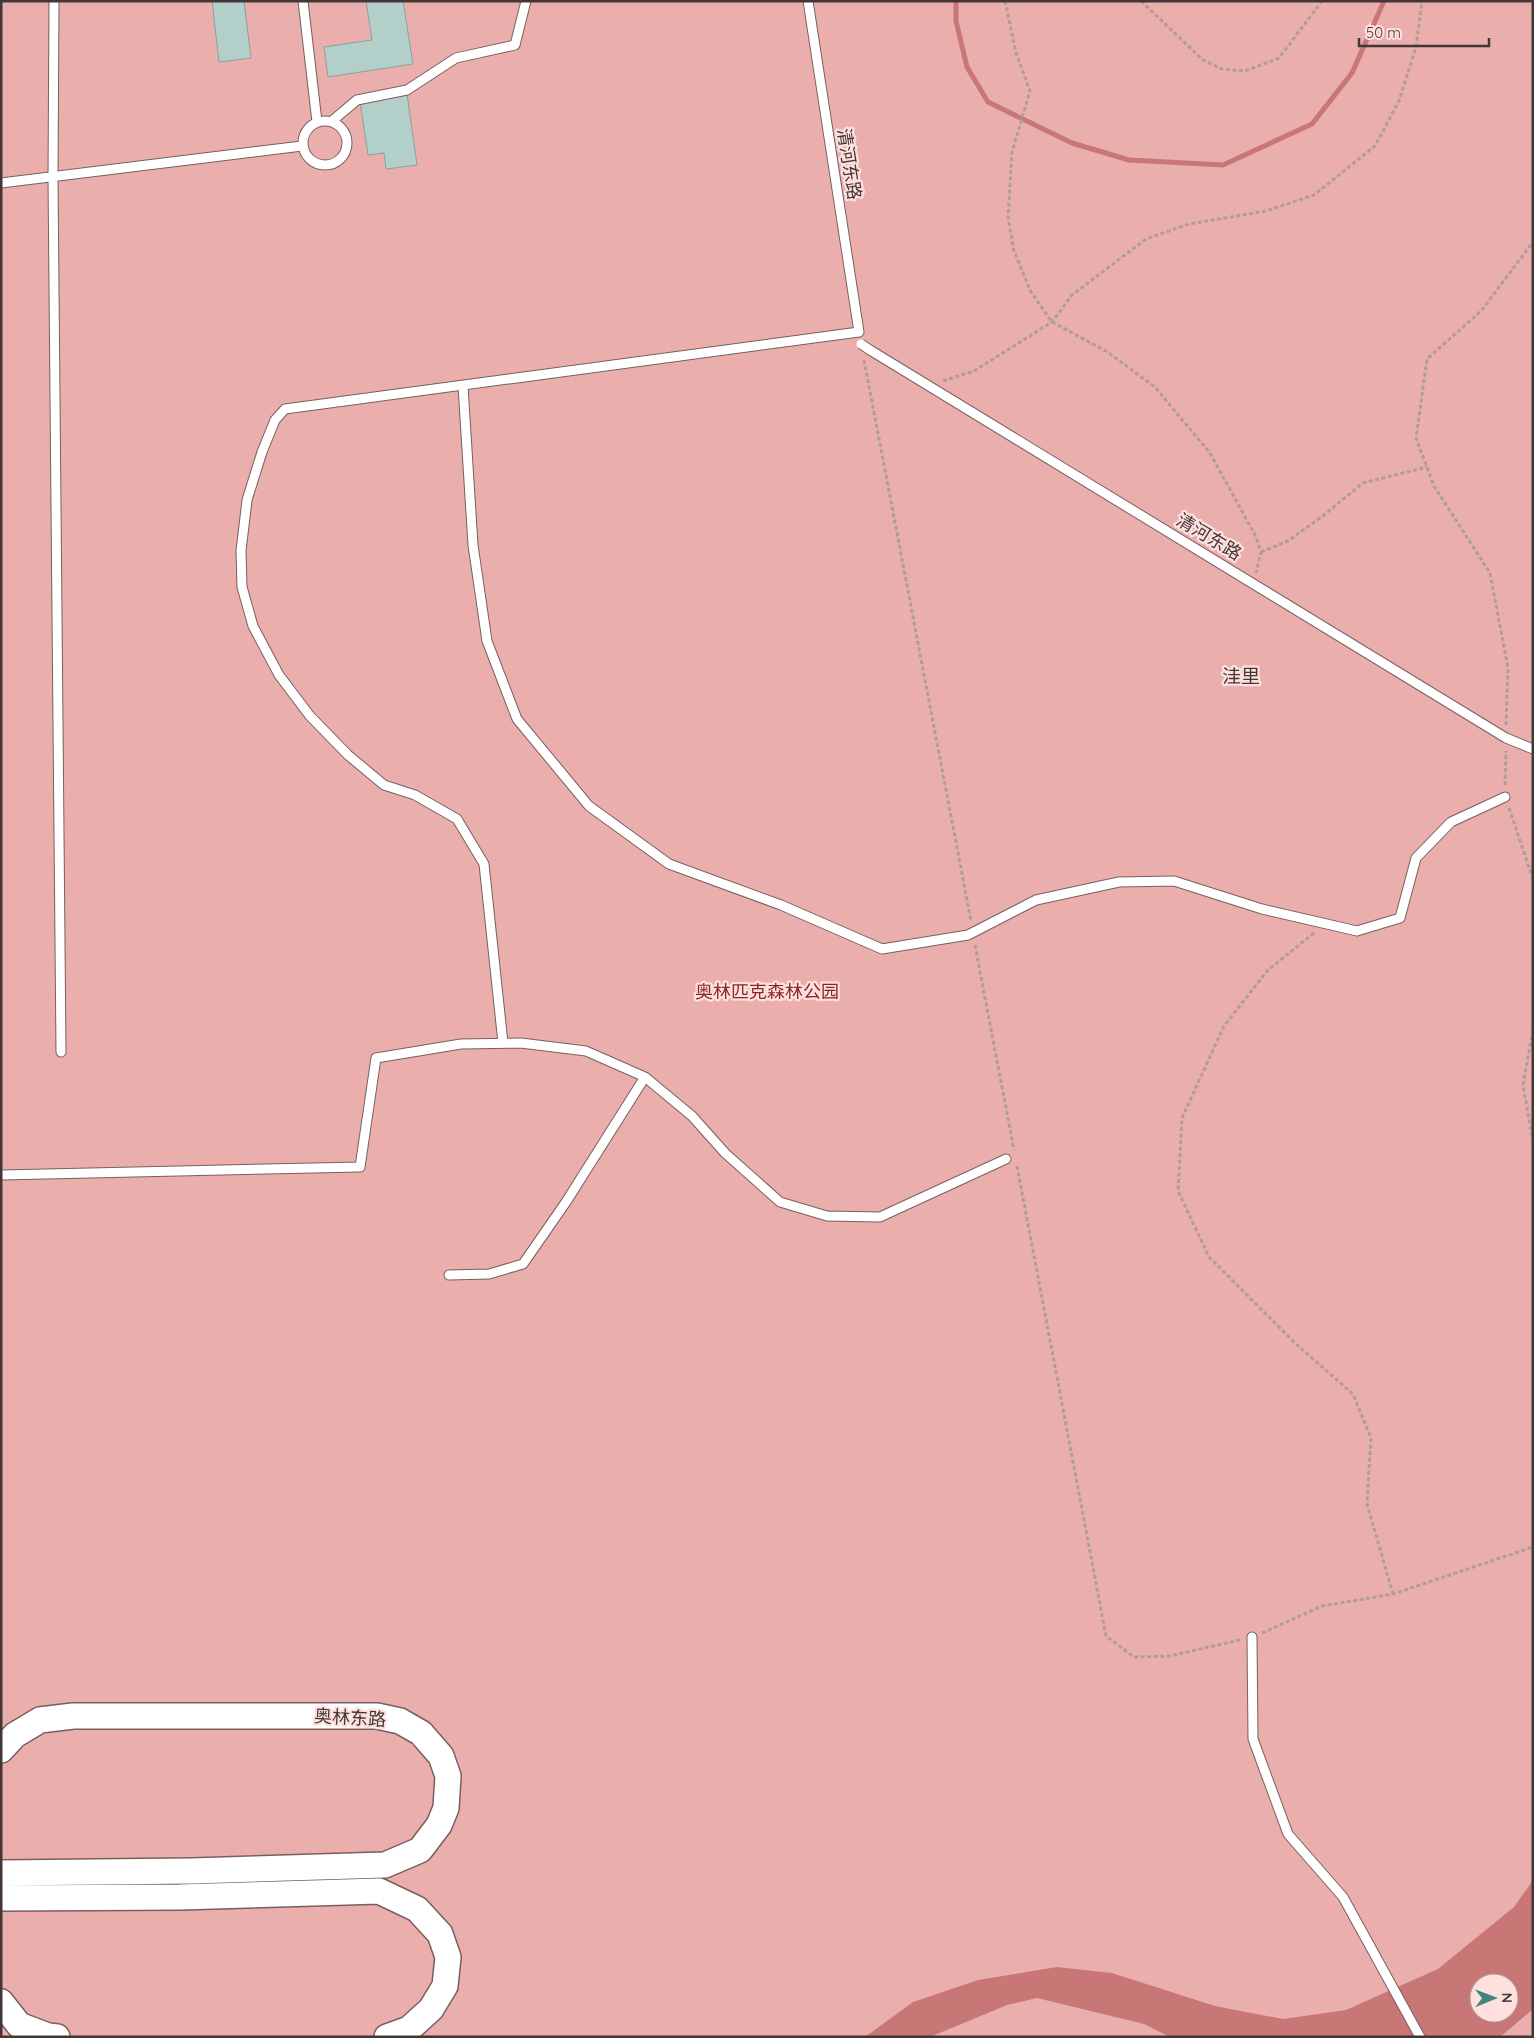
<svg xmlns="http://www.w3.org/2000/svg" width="1534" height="2038" viewBox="0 0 1534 2038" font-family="Quicksand,'Noto Sans SC',sans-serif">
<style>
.green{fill:#eaafad;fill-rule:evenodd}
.water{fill:#c97776;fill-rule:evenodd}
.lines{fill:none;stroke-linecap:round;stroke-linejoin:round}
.stream{stroke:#c97776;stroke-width:5}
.building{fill:#b2cfca;stroke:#87a39e}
.lane-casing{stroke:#785f5e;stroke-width:11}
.secondary-casing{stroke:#785f5e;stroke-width:28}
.path{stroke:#b29c9b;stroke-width:3;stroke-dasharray:4 2.5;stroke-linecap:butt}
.lane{stroke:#fff;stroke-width:9}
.secondary{stroke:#fff;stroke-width:25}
.lane-bridge-casing{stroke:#785f5e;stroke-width:11;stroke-linecap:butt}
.lane-bridge{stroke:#fff;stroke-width:9}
.labels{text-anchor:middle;stroke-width:4.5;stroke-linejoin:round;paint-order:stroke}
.street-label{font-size:18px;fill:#423636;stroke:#fee1df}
.park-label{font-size:18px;fill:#88252c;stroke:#fee1df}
.neighbourhood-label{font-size:19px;fill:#423636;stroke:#fee1df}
</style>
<rect width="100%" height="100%" fill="#fee1df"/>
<path class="green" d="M1 1H1533V2037H1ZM1479 1983H1509V2013H1479Z"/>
<path class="water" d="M1533 1879V2009L1500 2037H1170L1144 2024 1037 1998 1007 2005 930 2037H865L913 2002 978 1980 1057 1967 1112 1973 1215 2006 1283 2019 1346 2010 1438 1969 1514 1907 1531 1883ZM1479 1983H1509V2013H1479Z"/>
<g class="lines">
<path class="stream" d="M956 1V21L967 67 988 102 1072 143 1129 160 1223 165 1312 124 1352 73 1384 1"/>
</g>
<path class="building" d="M212 1H244L251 58 219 62Z
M366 1H403L413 64 328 77 324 47 372 40Z
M407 94 417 165 386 169 384 153 368 155 360 101Z"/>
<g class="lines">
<g class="lane-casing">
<path id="lane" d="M54 1 53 178 61 1052
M303 1 317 122
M303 143a22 22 0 1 1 44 0a22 22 0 1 1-44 0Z
M332 121 357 100 407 90 456 58 515 45 526 1
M1 183 302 146
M870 350 1506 738 1533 749
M463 386 473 545 487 641 517 719 589 806 669 864 781 905 882 949 968 935 1036 900 1119 882 1174 881 1262 909 1357 931 1400 918 1416 858 1451 822 1505 797
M503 1043 484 864 457 819 415 795 384 785 348 755 310 716 279 675 253 626 242 587 241 551 247 500 262 452 275 420 285 409 859 332 808 1
M1 1175 360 1167 376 1058 461 1044 521 1043 586 1051 645 1077 692 1116 725 1153 780 1202 827 1216 880 1217 1006 1159
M449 1275 489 1274 523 1264 566 1202 645 1077
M1252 1637 1253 1739 1288 1834 1343 1897 1420 2037"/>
</g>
<g class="secondary-casing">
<path id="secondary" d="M1 1750 15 1735 40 1720 73 1716H377L400 1721 421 1733 441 1756 448 1776 446 1808 439 1825 420 1850 385 1865 192 1871 1 1873
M1 1898 180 1897 379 1891 417 1909 440 1934 448 1957 445 1986 431 2009 409 2029 387 2037
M1 2002 19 2025 48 2036 57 2037"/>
</g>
<path class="path" d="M1005 1 1016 53 1030 91 1012 152 1008 218 1014 251 1031 292 1052 322 1106 351 1155 387 1210 453 1255 535 1261 552 1256 573
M1141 1 1203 60 1222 69 1245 71 1279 58 1322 1
M864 360 971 921
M943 381 974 371 1052 322 1072 295 1146 239 1189 224 1266 211 1314 195 1375 146 1399 101 1416 47 1422 1
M1261 552 1288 541 1324 515 1363 483 1427 467
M1506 725 1508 668 1490 573 1434 486 1416 438 1427 359 1481 311 1533 242
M1505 785 1506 751
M1509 808 1533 879
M1314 933 1267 971 1224 1026 1182 1118 1178 1191 1209 1257 1296 1344 1353 1394 1371 1438 1367 1504 1393 1594
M975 945 1014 1150
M1533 1030 1523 1085 1533 1141
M1017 1166 1106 1636 1134 1657 1169 1656 1240 1640
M1262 1633 1322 1606 1393 1594 1533 1547"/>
<use href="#lane" class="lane"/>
<use href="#secondary" class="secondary"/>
<g class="lane-bridge-casing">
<path id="lane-bridge" d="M861 344 870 350"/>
</g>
<use href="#lane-bridge" class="lane-bridge"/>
</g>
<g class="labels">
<g class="street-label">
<text transform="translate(849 164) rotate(81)" y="6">清河东路</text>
<text transform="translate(1209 537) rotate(31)" y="6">清河东路</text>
<text transform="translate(350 1718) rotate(3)" y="6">奥林东路</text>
</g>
<g class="park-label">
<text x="767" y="998">奥林匹克森林公园</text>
</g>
<g class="neighbourhood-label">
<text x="1241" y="683">洼里</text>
</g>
</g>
<rect width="1534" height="2038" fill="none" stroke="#423636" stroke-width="5"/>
<g transform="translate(1494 1998) rotate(89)"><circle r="24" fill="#fee1df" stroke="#b39d9b"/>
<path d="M0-4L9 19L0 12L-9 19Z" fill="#41867d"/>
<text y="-8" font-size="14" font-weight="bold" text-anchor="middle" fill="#423636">N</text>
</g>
<path d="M1359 38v8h130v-8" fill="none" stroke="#423636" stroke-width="2.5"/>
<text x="1366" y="38" font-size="15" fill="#423636" stroke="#fee1df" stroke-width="4" paint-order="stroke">50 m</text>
</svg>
